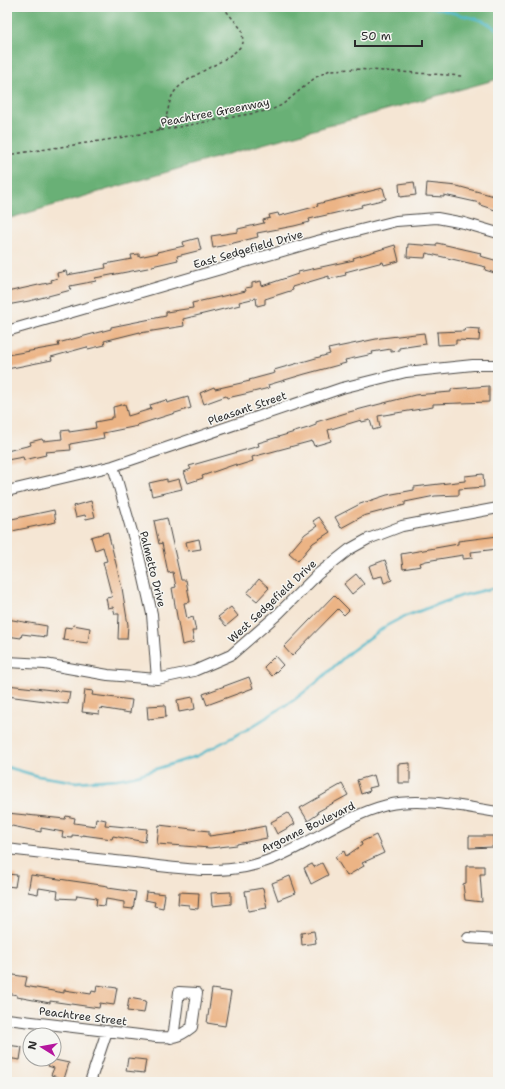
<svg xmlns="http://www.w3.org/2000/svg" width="505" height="1089" viewBox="0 0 505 1089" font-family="'Shantell Sans',sans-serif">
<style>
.forest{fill:#69b076;stroke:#4a6e50}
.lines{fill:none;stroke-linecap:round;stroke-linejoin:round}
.stream{stroke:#4db8c9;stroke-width:2.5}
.building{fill:#ecb485}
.minor-casing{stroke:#494744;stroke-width:12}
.path{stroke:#494744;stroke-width:1.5;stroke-dasharray:3 3;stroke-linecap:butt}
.minor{stroke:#fff;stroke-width:10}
.labels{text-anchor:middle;stroke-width:3;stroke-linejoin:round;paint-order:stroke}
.street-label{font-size:11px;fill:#2b2b2b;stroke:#f6f6f2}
</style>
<rect width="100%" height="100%" fill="#f6f6f2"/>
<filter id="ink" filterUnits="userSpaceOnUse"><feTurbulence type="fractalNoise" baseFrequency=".025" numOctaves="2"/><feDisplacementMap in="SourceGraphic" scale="8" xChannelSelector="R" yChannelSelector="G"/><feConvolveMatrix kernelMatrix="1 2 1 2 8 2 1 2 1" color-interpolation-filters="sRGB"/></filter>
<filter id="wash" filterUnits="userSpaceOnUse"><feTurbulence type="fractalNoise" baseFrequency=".012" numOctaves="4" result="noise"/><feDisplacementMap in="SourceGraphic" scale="16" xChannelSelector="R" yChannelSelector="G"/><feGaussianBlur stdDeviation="0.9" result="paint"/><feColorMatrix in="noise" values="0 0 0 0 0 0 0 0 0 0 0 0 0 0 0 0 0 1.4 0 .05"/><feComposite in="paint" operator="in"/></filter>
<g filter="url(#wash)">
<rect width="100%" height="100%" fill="#f5e6d4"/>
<path class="forest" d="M7 7H498V79L263 144 7 219V136H11L7 100Z"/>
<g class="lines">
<path class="stream" d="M431 7 484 21 498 30
M7 767 38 776 76 782 117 779 134 776 197 756 248 729 294 700 316 683 350 652 386 626 403 617 461 596 498 587"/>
</g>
<g id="blocks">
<path class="building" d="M414 182 416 195 400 197 399 184Z
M427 183 457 186 498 197V211L480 205V203L444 195V197L426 196Z
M383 188 386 199 361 205 362 207 309 219 310 222 294 226 257 233 258 237 213 248 211 236 238 232V229L264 223 263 220 270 218 269 215 278 213 279 216 318 206 317 204Z
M198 238 201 250 177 256 178 260 152 266 153 267 95 278 96 281 70 286 71 290 29 301 7 305V292L52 282 51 280 58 278 57 273 66 271 67 275 106 268 105 264 132 259 131 255 139 254V257L158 253 157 252 184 246 183 242Z
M437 243 481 253 480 256 498 261V274L485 270 486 267 426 253 425 258 407 257 408 244 436 246Z
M395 245 399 261 384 265 383 262 345 272 346 275 329 279V276L292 287 293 290 265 299V304L257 306 256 298 239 302 240 305 183 319 184 326 140 333V332L104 341 105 345 88 349 87 347 51 357 52 360 7 369V355L59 346 58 343 111 329V327L166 316V312L193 308 192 303 246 291 245 288 252 287V283L261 281 262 286 298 274V272L354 260 353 258Z
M465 328 480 329 479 341 456 340V344L438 345 437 332 464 331Z
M424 333 426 344 399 348V351L391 352V349L372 352 373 354 345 360 346 363 305 374 268 385 269 388 245 394 227 398 226 396 204 404 200 393 214 387 215 389 250 381 249 380 275 373 274 370 330 354 328 349 381 338Z
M489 386V402L433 404V407L378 416 380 428 373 430 370 420 362 422 361 420 328 430 331 441 314 446 312 441 252 457 253 461 237 466 236 464 202 476 203 478 188 483 184 472 191 469 189 466 259 446 258 443 308 428 316 425V422L349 412 415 395 451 392V389Z
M188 397 191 408 137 425 138 426 103 433 104 438 70 444 71 450 45 452 46 455 24 460 23 457 7 460V451L31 445 30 442 42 439 43 441 62 439 61 431 69 430V432L96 428 95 422 111 419V417H114L113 407 125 404 128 416 151 409 150 405 166 400 167 403Z
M483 474 484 487 459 489V495L435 496 405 502V505L363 516 341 528 335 517 360 504 387 495 414 490V487L465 481V476Z
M167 479V482L179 479 182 489 152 496 149 483Z
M91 501 95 517 86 519 85 515 76 517 73 506Z
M54 510 56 522 7 532V520Z
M319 517 330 532 313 543 298 561 289 553 305 534 317 526 313 521Z
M167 518 181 580H186L190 602 184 603 187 619 193 617 196 631H192L194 642 182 645 172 588 176 587 173 572 168 573 162 543 159 544 154 521Z
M108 532 122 588 128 625 127 639H118L119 614H115L113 607 108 608 106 598 112 597 103 562 107 561 103 547 95 550 91 537Z
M498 536V549L471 552 472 558 463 559V555L426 561 420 563 421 566 403 569 401 554 458 544V541Z
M199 539 201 549 188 551 186 542Z
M385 560 392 580 384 583 382 576 373 578 369 566Z
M356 574 364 584 352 594 344 584Z
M259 579 269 588 257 601 247 593Z
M334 595 349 610 344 615 338 609 292 656 284 647Z
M231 607 238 616 226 626 218 617Z
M7 619 47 626 46 637 22 634 21 638 7 636Z
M73 625 90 628 88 643 63 640 65 627 72 628Z
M275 656 283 665 272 676 264 667Z
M249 677 253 688 207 705 203 694Z
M7 685 70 692 68 704 7 696Z
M85 690 93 691 92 695 132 700 130 713 100 708 99 714 82 712Z
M193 697 195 709 179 712 177 700Z
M165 705 166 717 148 719 147 706Z
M410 763V783H398V764Z
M374 775 377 786 369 788 370 791 361 794 357 780Z
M342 784 348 795 317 812 318 814 308 821 300 808Z
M7 813 65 819 66 816 75 818 74 823 95 826 96 818 106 820 105 825 147 829 145 842 113 836 112 839 82 835V836L72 835V838L62 837 63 832 41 828V832L7 825Z
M288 813 295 824 277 834 271 822Z
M159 825 209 831V836L246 831V830L265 826 267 838 237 844V845L210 848 157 844Z
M376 835 384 853 362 863 364 866 347 876 335 857 344 851 346 856 362 845 361 842Z
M469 836H493V847L469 848Z
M322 863 328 875 311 884 304 868 312 864 314 867Z
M466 866H484V874H480L482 902 465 900 463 884 466 883Z
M7 874 17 875 15 887 7 886Z
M31 875 108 886V888L136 892 133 909 124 908V902L106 899 105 906 96 905 97 898 77 895 76 899 57 898 58 891 39 888 38 894 28 892Z
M290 876 296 893 278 900 272 883Z
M263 888 267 908 248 911 245 891Z
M146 892 165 894 163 908 154 906 155 902 145 900Z
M179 892 199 893 198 909 189 908V905L178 904Z
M231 892V904L212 906 211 893Z
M314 931 316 943 302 945 301 933Z
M7 974 27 977 25 986 64 993V990L91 994 92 991 96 992 97 985 117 988 114 1005 100 1003 99 1008 50 1001V1003L17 997V995L7 993Z
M212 989 231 992 225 1026 207 1023Z
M129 998 146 1001 144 1013 127 1011Z
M7 1045 22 1047 20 1060 7 1058Z
M128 1058 146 1060 144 1073 126 1071Z
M50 1059 69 1063 64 1079 51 1075 54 1068 48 1066Z"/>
</g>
</g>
<g filter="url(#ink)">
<use href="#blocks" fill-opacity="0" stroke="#494744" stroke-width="1"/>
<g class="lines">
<g class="minor-casing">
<path id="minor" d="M7 331 317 241 396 221 437 218 464 223 498 233
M113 466 139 556 152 614 157 679
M7 491 113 466 342 388 406 372 473 365H498
M7 662 45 664 108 675 157 679 194 671 231 655 278 614 318 574 350 549 368 539 402 526 498 508
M7 849C49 854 91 858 134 863 170 867 208 874 245 867 296 857 336 818 387 805 422 797 463 807 498 812
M468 938 498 940
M7 1019 156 1037C174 1038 178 1038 192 1027L197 993 179 992 174 1031 171 1038
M90 1082 107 1031"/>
</g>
<path class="path" d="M166 117 176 128
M158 131C161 126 164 122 166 117 169 108 169 99 175 91 190 73 234 60 243 43L242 30 223 7
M7 155 113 139 271 110 282 105 316 77 330 70 354 69 463 76"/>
<use href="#minor" class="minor"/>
</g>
</g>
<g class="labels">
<g class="street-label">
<text transform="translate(215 112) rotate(-11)" y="4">Peachtree Greenway</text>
<text transform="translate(248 249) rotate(-16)" y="4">East Sedgefield Drive</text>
<text transform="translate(247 408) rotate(-19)" y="4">Pleasant Street</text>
<text transform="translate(153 569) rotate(76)" y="4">Palmetto Drive</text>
<text transform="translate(272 601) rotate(-43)" y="4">West Sedgefield Drive</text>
<text transform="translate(308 827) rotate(-26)" y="4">Argonne Boulevard</text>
<text transform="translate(83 1016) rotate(7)" y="4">Peachtree Street</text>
</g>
</g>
<rect width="505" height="1089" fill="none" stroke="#f6f6f2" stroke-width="24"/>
<g transform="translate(42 1047) rotate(281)"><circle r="19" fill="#f6f6f2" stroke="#a5a5a2"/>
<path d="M0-3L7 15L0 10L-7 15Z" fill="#b5179e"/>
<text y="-6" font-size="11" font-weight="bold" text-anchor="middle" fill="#2b2b2b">N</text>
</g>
<path d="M355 40v6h67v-6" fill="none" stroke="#2b2b2b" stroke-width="2"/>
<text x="361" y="40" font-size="12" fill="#2b2b2b" stroke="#f6f6f2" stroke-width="3" paint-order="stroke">50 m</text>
</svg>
